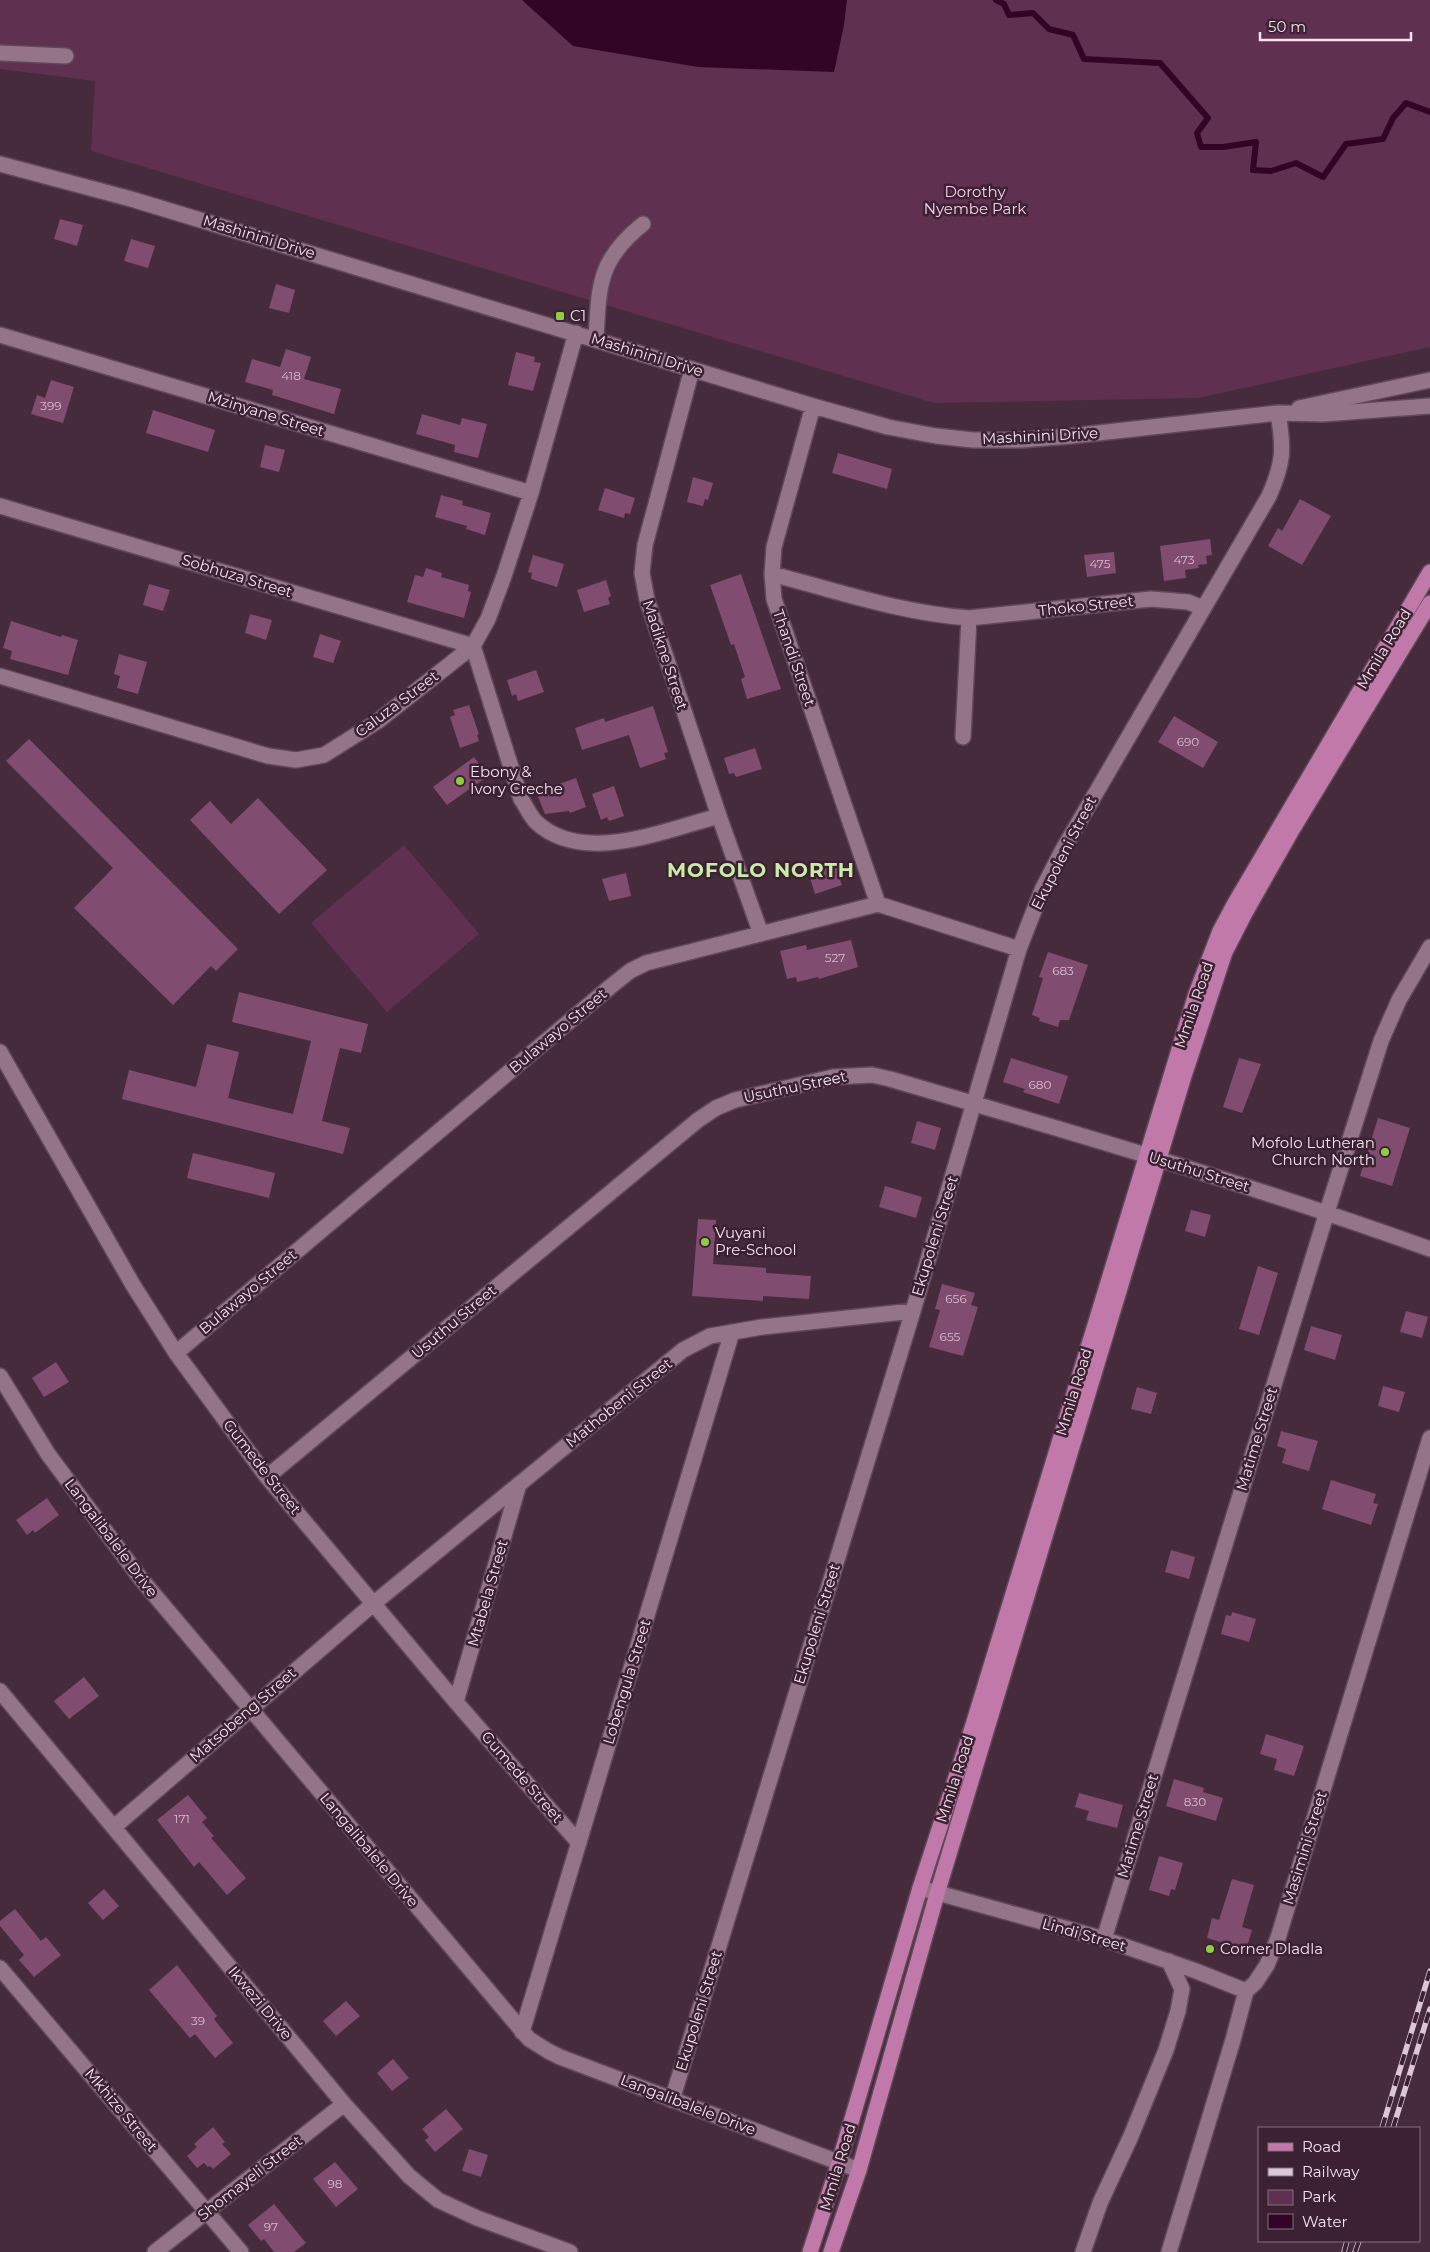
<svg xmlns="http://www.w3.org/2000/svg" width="1430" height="2252" viewBox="0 0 1430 2252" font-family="Montserrat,sans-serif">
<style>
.green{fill:#5f3050}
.water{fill:#320426}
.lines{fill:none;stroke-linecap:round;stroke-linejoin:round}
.stream{stroke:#320426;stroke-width:6}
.building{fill:#804c6f}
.minor-casing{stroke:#5f4858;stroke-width:18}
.major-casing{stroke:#5f4858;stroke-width:18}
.minor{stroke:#947488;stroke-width:15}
.major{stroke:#c079a9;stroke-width:15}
.rail-casing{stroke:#dbc8d4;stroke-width:5.5}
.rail{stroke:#3b2132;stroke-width:4;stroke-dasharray:11;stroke-linecap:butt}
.poi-dot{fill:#8fcd42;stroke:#3b2132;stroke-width:2}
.labels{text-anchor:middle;stroke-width:5;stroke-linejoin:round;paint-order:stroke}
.number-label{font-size:12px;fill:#d7bcce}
.park-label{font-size:15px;fill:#fecceb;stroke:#3b2132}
.street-label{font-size:15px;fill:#f4e2ed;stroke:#3b2132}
.poi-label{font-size:15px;fill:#f4e2ed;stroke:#3b2132;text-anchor:start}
.district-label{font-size:20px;font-weight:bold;letter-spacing:1px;fill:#c9eda7;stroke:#3b2132}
</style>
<rect width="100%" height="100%" fill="#462b3d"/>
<path class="green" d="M0 0H1430V347L1198 398 934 403 91 151 95 81 0 69Z
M404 845 479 934 387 1012 311 923Z"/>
<path class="water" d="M522 0H847L844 25 834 72 698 67 573 46Z"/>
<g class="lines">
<path class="stream" d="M996 0 1004 4 1009 15 1033 13 1049 29 1073 35 1084 59 1160 63 1208 118 1197 133 1201 147H1223L1256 142 1253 170 1271 171 1296 163 1323 177 1346 144 1383 139 1393 118 1406 103 1430 112"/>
</g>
<path class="building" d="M60 219 83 225 77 246 54 239Z
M131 239 155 246 148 268 124 261Z
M276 284 295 290 289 313 269 308Z
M286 349 311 357 304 379 341 389 334 414 272 395 273 390 245 382 252 359 280 367Z
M516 352 535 357 534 362 541 363 533 391 508 385Z
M51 380 74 387 63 423 31 414 37 395 45 398Z
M153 410 215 430 208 452 146 433Z
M422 414 460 425 462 418 487 424 478 458 454 452 455 445 416 434Z
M265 445 285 450 279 472 260 467Z
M838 453 892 469 887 489 832 473Z
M693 477 713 483 708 500 705 499 703 506 687 502Z
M605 488 635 498 630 514 625 513 624 518 598 510Z
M441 495 463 501 462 505 491 513 485 535 466 529 467 526 435 517Z
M1300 499 1331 516 1302 565 1268 546 1278 528 1282 531Z
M1210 539 1212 555 1206 556 1207 564 1198 565 1199 568 1185 570 1186 578 1164 581 1160 546Z
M1114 552 1116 573 1087 577 1084 555Z
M533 555 564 564 557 587 531 579 532 573 528 572Z
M426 568 442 573 441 577 469 585 468 591 471 592 464 618 407 602 415 575 423 577Z
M741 574 781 689 747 699 741 679 745 677 734 644 731 645 710 585Z
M606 580 611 596 608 598 610 604 584 612 577 590Z
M149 584 170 590 163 611 143 605Z
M250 614 272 620 266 640 245 633Z
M11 621 61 637 62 635 78 640 68 675 10 659 12 651 3 648Z
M320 634 341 641 333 663 313 657Z
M119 654 147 662 138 694 117 688 120 676 114 674Z
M536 670 544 692 518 701 516 694 512 696 507 680Z
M469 705 479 734 477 735 479 741 460 748 450 717 455 715 453 710Z
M653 706 668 752 664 753 666 759 640 768 629 735 582 750 575 728 604 718 605 722Z
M1174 716 1218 742 1203 768 1158 742Z
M29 739 238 949 216 971 211 966 173 1005 74 908 113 868 6 761Z
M755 748 762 769 736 777 734 773 729 774 724 758Z
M474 757 488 776 447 805 433 787Z
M576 778 586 807 570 813 569 811 545 814 536 792Z
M614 786 624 816 609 821 607 817 601 820 592 794Z
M258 798 327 870 279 914 190 820 210 801 231 824Z
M839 862 844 878 840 880 842 885 815 894 808 872Z
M626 873 631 896 609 901 602 879Z
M851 940 858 967 819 979 818 977 797 982 796 977 787 979 780 951 806 945 807 950Z
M1048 952 1088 965 1069 1020H1060L1058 1027 1039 1021 1040 1018 1032 1015 1043 978 1039 977Z
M239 992 368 1024 361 1053 340 1048 322 1121 350 1128 343 1154 122 1099 129 1070 196 1087 207 1044 239 1052 228 1098 293 1114 311 1041 232 1022Z
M1011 1058 1068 1076 1059 1104 1023 1092 1025 1089 1003 1082Z
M1239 1058 1261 1064 1242 1113 1223 1107Z
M1378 1118 1410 1128 1392 1186 1360 1176Z
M917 1121 941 1128 935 1150 911 1143Z
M193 1153 275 1173 269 1198 187 1178Z
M885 1186 922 1197 916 1218 879 1207Z
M1191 1210 1211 1215 1205 1237 1185 1231Z
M698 1219 716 1220 713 1264 766 1268V1273L811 1276 809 1299 763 1296V1301L692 1296Z
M1258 1266 1278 1273 1259 1335 1239 1329Z
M942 1284 975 1293 971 1305 978 1307 963 1356 929 1347 940 1310 935 1309Z
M1406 1311 1428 1317 1422 1338 1400 1332Z
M1311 1326 1342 1335 1335 1360 1304 1350Z
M56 1362 69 1382 44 1397 32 1378Z
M1383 1386 1405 1392 1399 1412 1378 1406Z
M1137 1387 1157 1393 1151 1414 1131 1409Z
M1281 1431 1318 1441 1309 1471 1282 1463 1286 1449 1277 1446Z
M1331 1480 1376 1494 1373 1503 1378 1504 1371 1525 1322 1509Z
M47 1498 59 1515 35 1533 33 1530 27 1535 16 1520Z
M1171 1550 1195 1557 1189 1579 1165 1572Z
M1232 1612 1256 1619 1249 1642 1221 1634 1226 1615 1231 1616Z
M84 1677 99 1696 69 1719 54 1701Z
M1266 1734 1304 1746 1294 1776 1274 1770 1277 1759 1260 1754Z
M1174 1779 1204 1788 1203 1792 1223 1798 1216 1821 1166 1806Z
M1079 1793 1123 1805 1117 1828 1086 1820 1089 1811 1075 1807Z
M188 1795 207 1818 202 1822 214 1836 211 1838 246 1878 227 1895 199 1862 194 1867 157 1820Z
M1159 1856 1183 1863 1175 1890 1171 1889 1169 1896 1149 1890Z
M1232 1879 1254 1885 1242 1927 1252 1930 1246 1950 1207 1938 1212 1918 1219 1920Z
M104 1889 119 1906 103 1920 88 1903Z
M15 1909 41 1941 46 1937 61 1955 34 1977 19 1960 24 1955 0 1926V1921Z
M177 1965 217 2016 214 2019 233 2043 215 2058 195 2034 190 2038 149 1990Z
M346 2001 360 2016 336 2036 323 2021Z
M393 2059 409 2078 392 2091 377 2073Z
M446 2109 463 2129 435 2152 425 2140 429 2137 422 2129Z
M213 2127 225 2142 222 2144 231 2154 213 2169 210 2166 208 2167 204 2163 197 2168 187 2156 197 2147 194 2144Z
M469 2149 488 2155 481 2177 462 2171Z
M335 2162 358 2189 336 2207 313 2179Z
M274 2204 306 2243 294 2252H274L264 2239 261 2241 248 2225Z"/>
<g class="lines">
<g class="minor-casing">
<path id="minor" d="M0 53 66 56
M0 164 131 199 813 406 888 427 936 436 973 440H1021L1071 436 1278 413 1323 414 1430 406
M0 335 531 493
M596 339C599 285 598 260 643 224
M692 369 645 545 642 573 647 600 719 816 761 934
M813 406 774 547 772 574 774 599 878 904
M1299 408 1430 380
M0 506 473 646 521 799C526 806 530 816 536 822 583 866 665 830 719 816
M772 574C837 591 901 613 969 618L1151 599 1188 602 1203 608
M0 676 268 756 296 760 324 755 378 721 473 646 488 619 504 576 531 493 576 333
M963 737 969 618
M0 1052 133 1285 176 1353 267 1477 456 1702 579 1843
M176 1353 610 987 630 971 646 963 878 904 1019 949
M0 1376 48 1454 141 1579 529 2039 548 2051 560 2057 859 2170
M267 1477 698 1120 716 1108 735 1100 833 1077 872 1075 890 1079C1071 1132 1252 1185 1430 1249
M0 1691 344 2104 409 2176 438 2200 477 2218 570 2252
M456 1702 519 1484
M114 1827 373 1604 683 1350 710 1336 762 1327 913 1311
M920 1888 1104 1939 1196 1971 1246 1991
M1104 1939 1327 1212 1381 1041 1399 1000 1430 947
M0 1968 241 2252
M522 2032 732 1332
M672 2100 913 1311 1019 949 1042 890 1062 851 1269 496C1284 462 1284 449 1278 413
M155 2252 344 2104
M1083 2252 1100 2203 1131 2136 1166 2050 1178 2011 1182 1989 1169 1961
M1169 2252 1233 2040 1246 1991 1255 1983 1267 1965 1278 1938 1430 1438"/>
</g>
<g class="major-casing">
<path id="major" d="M810 2252 839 2163 920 1888 973 1725 1196 994 1220 931 1235 903 1430 572
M831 2252 859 2170 937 1894 1183 1079 1225 952 1245 913 1292 830 1430 603"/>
</g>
<use href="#minor" class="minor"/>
<use href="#major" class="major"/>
<g class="rail-casing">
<path id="rail" d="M1382 2128 1430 1971
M1393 2128 1430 2009
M1344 2252 1347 2241
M1355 2252 1359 2241"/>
</g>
<use href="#rail" class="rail"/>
</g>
<g class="poi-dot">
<rect x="555" y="311" width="10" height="10" rx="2.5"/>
<circle cx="460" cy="781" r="5"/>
<circle cx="1385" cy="1152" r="5"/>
<circle cx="705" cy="1242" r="5"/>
<circle cx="1210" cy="1949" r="5"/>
</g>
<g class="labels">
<g class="number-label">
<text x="291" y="380">418</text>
<text x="51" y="410">399</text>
<text x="1184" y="564">473</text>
<text x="1100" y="568">475</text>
<text x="1188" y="746">690</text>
<text x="835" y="962">527</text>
<text x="1063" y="975">683</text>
<text x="1040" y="1089">680</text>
<text x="956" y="1303">656</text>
<text x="950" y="1341">655</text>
<text x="1195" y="1806">830</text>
<text x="182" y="1823">171</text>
<text x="198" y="2025">39</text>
<text x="335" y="2188">98</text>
<text x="271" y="2231">97</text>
</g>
<g class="park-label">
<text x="975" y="197">Dorothy<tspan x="975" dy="17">Nyembe Park</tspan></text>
</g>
<g class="street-label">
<text transform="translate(259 237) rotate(17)" y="5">Mashinini Drive</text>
<text transform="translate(647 355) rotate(17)" y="5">Mashinini Drive</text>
<text transform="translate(266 414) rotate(17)" y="5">Mzinyane Street</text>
<text transform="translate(1040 436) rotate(-3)" y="5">Mashinini Drive</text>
<text transform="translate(237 576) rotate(17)" y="5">Sobhuza Street</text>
<text transform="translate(1086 606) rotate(-6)" y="5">Thoko Street</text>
<text transform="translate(1384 649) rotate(-59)" y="5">Mmila Road</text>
<text transform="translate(665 655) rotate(72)" y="5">Madikne Street</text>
<text transform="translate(794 658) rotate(71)" y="5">Thandi Street</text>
<text transform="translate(397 704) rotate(-37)" y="5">Caluza Street</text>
<text transform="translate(1064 853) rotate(-63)" y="5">Ekupoleni Street</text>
<text transform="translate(1194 1005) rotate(-71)" y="5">Mmila Road</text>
<text transform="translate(558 1031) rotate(-40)" y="5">Bulawayo Street</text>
<text transform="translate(795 1087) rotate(-12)" y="5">Usuthu Street</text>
<text transform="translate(1199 1172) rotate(17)" y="5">Usuthu Street</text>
<text transform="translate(935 1236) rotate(-73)" y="5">Ekupoleni Street</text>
<text transform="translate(248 1292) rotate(-40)" y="5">Bulawayo Street</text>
<text transform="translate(454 1322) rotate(-40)" y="5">Usuthu Street</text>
<text transform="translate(1074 1392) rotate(-73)" y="5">Mmila Road</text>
<text transform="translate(619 1403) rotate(-39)" y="5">Mathobeni Street</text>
<text transform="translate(1257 1439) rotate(-73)" y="5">Matime Street</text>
<text transform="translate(262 1467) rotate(52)" y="5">Gumede Street</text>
<text transform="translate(111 1538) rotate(53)" y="5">Langalibalele Drive</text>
<text transform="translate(488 1593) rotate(-74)" y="5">Mtabela Street</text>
<text transform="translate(817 1624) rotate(-73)" y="5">Ekupoleni Street</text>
<text transform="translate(627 1682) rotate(-73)" y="5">Lobengula Street</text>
<text transform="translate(243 1715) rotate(-41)" y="5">Matsobeng Street</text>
<text transform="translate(522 1777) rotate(49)" y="5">Gumede Street</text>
<text transform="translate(955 1779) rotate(-72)" y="5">Mmila Road</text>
<text transform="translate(1138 1826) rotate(-73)" y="5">Matime Street</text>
<text transform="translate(1305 1848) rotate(-73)" y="5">Masimini Street</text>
<text transform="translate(369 1850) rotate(50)" y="5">Langalibalele Drive</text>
<text transform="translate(1084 1935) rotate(16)" y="5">Lindi Street</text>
<text transform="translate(260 2003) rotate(50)" y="5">Ikwezi Drive</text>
<text transform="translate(699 2011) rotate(-73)" y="5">Ekupoleni Street</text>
<text transform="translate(688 2105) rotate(21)" y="5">Langalibalele Drive</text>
<text transform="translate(121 2110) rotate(50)" y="5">Mkhize Street</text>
<text transform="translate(838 2167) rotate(-73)" y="5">Mmila Road</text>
<text transform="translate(250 2178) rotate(-38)" y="5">Shomayeli Street</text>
</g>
<g class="poi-label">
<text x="570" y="321">C1</text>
<text x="470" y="777">Ebony &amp;<tspan x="470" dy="17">Ivory Creche</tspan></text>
<text x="1375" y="1148" text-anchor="end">Mofolo Lutheran<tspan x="1375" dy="17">Church North</tspan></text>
<text x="715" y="1238">Vuyani<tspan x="715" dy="17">Pre-School</tspan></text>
<text x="1220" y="1954">Corner Dladla</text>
</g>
<g class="district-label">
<text x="761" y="877">MOFOLO NORTH</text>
</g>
</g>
<rect x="1258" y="2127" width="162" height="115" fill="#3b2132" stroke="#856e7d"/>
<rect x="1268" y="2143" width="25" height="8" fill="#c079a9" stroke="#856e7d"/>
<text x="1302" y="2152" font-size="15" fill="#f4e2ed">Road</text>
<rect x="1268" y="2168" width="25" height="8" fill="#dbc8d4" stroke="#856e7d"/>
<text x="1302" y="2177" font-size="15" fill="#f4e2ed">Railway</text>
<rect x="1268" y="2190" width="25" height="15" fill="#5f3050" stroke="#856e7d"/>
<text x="1302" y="2202" font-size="15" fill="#f4e2ed">Park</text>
<rect x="1268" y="2214" width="25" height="15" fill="#320426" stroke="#856e7d"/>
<text x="1302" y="2227" font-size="15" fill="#f4e2ed">Water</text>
<path d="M1260 32v8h151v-8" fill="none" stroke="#f4e2ed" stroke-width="2.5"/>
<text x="1268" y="32" font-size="15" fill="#f4e2ed" stroke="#3b2132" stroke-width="4" paint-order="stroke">50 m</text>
</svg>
